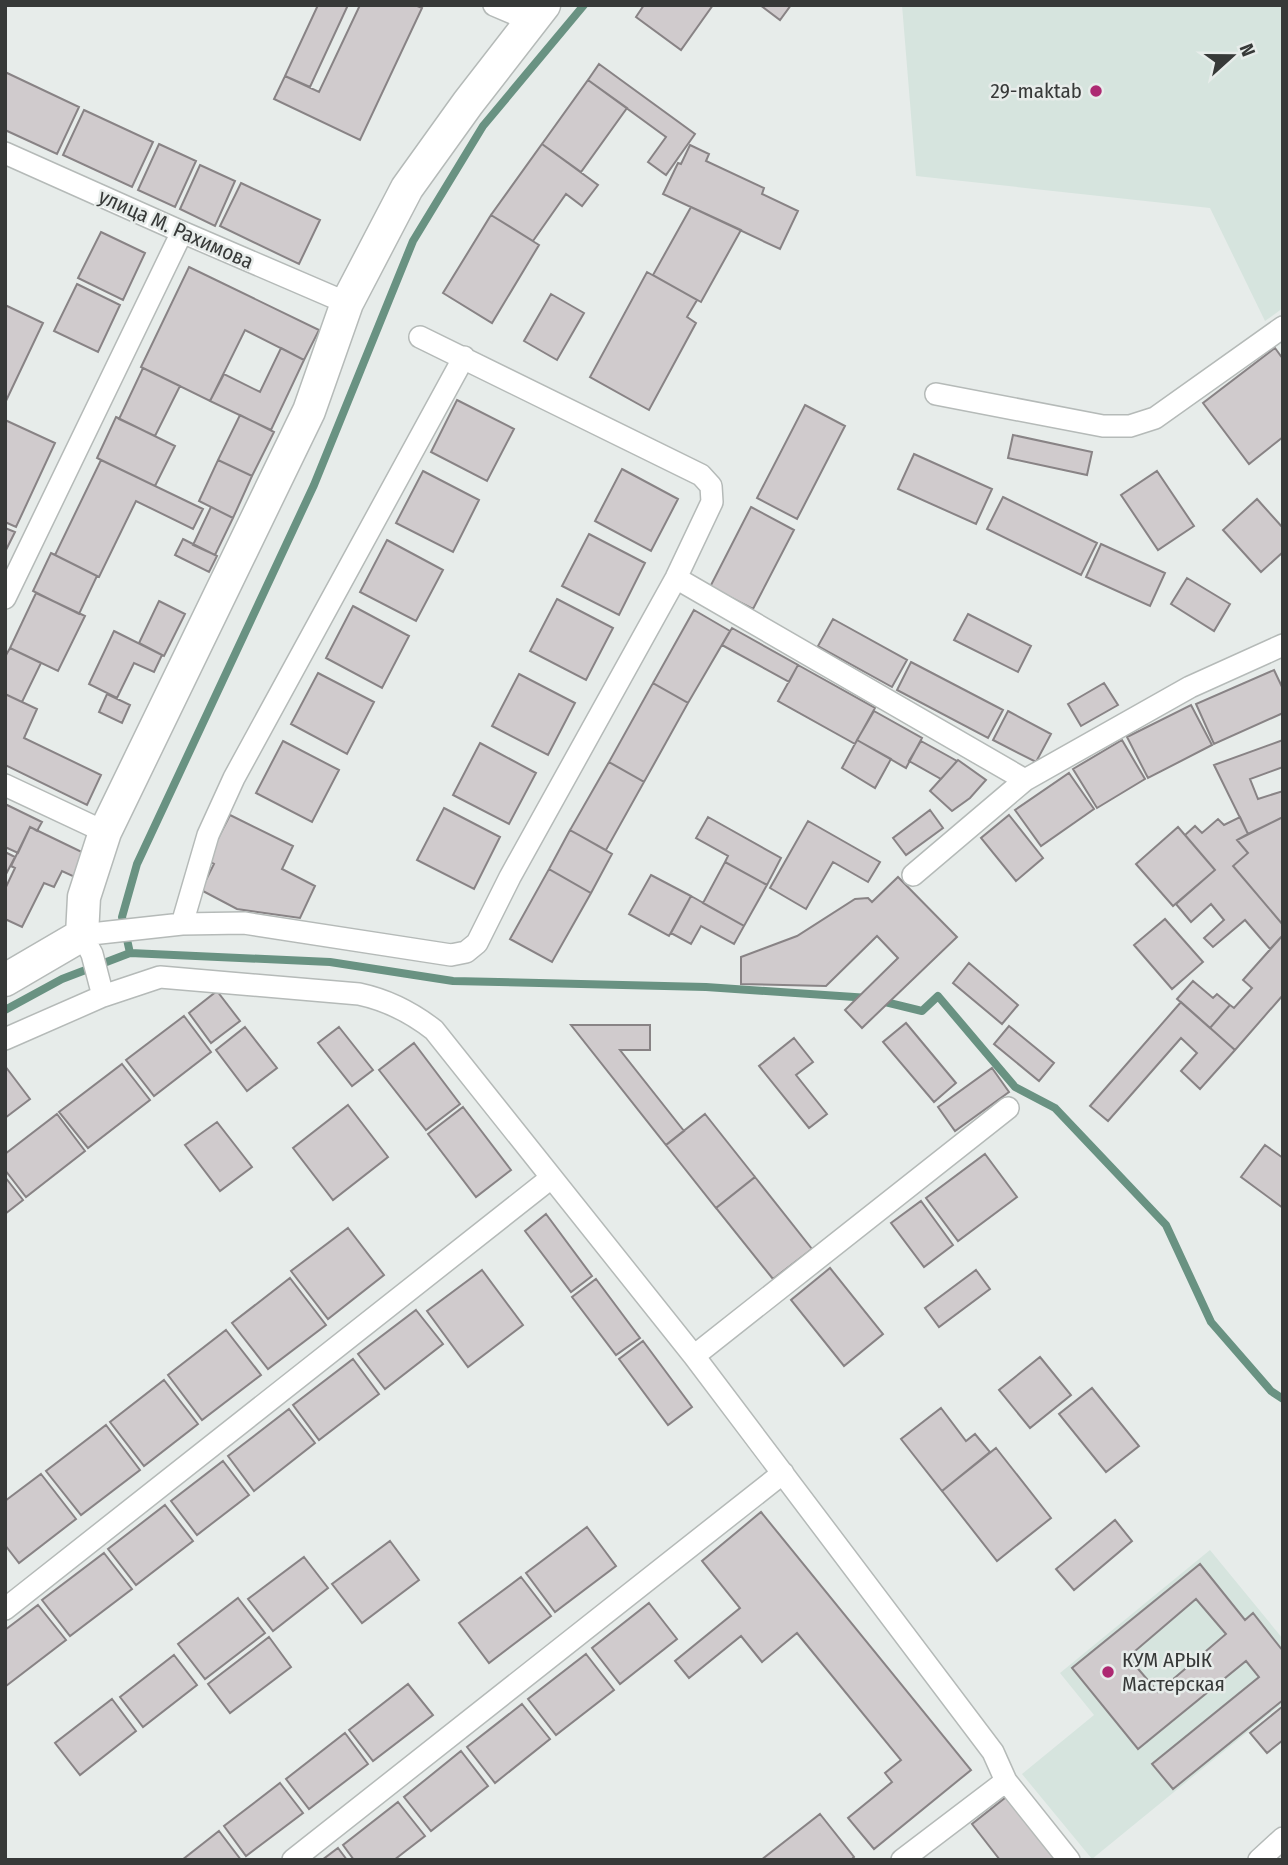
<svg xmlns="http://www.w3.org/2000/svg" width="1288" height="1865" viewBox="0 0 1288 1865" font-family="'Fira Sans Condensed',sans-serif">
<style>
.built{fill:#d6e4de}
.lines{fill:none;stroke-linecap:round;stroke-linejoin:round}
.stream{stroke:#699282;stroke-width:8}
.building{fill:#d0cbcd;stroke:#888385;stroke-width:2;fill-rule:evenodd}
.street-casing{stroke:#b5bab8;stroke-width:24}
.secondary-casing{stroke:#b5bab8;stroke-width:35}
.street{stroke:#fff;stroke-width:21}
.secondary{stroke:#fff;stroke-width:32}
.poi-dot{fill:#ad2972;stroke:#e7ecea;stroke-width:2.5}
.labels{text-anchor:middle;stroke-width:5;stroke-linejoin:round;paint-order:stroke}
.poi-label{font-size:21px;fill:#373938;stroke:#e7ecea;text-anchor:end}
.street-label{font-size:21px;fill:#373938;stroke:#e7ecea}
</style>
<rect width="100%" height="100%" fill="#e7ecea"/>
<path class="built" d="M902 5H1283V308L1265 321 1210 208 916 176Z
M1210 1550 1283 1639V1703L1092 1859 1022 1774 1094 1715 1060 1673Z"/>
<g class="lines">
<path class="stream" d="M130 953 122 917 137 864 314 485 413 241 483 126 584 5
M881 1001 922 1011 938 996 1015 1087 1055 1108 1166 1225 1211 1322 1271 1391 1283 1399
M5 1010 62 979 130 953 330 962 453 981 706 987 869 998"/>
</g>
<path class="building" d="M318 5H348L310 87 285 76Z
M360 5H415L422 8 360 140 274 99 285 76 319 92Z
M644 5H713L681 50 636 17Z
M760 5H791L780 20Z
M599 64 695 134 666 175 648 162 666 137 588 80Z
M5 72 79 107 57 154 5 130Z
M588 80 627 108 581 172 542 144Z
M84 110 153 142 132 187 63 155Z
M159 144 196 161 175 207 138 190Z
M542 144 598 185 582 206 566 194 533 241 491 215Z
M690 145 709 154 706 161 764 188 762 194 798 211 780 249 663 194 678 163 681 164Z
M200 165 235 181 215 226 180 209Z
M241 183 320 220 299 264 220 226Z
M691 207 741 230 701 302 653 275Z
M491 215 539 245 492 323 443 293Z
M101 232 145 253 123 300 78 278Z
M189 267 319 330 304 360 245 330 210 401 141 367Z
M647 272 697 300 687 317 696 323 649 410 590 377Z
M77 284 120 305 98 352 54 331Z
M551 294 584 313 557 360 524 341Z
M5 305 43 323 5 403Z
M281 348 304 360 271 430 210 401 224 374 260 392Z
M1275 348 1283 359V437L1249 464 1203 403Z
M143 368 180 386 155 436 119 419Z
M457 400 514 429 487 481 431 452Z
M805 405 845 426 797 519 757 498Z
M240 415 274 432 252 476 218 460Z
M116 417 175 446 155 486 97 458Z
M5 420 55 443 16 527 5 522Z
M1013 435 1092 452 1087 475 1008 458Z
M914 454 992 489 976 524 898 489Z
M101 460 203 509 193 529 136 501 99 577 55 555Z
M218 460 252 476 233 518 199 501Z
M622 469 678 499 651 551 595 521Z
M423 471 479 500 453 552 396 523Z
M1157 471 1194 526 1158 550 1121 495Z
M1003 497 1097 543 1081 575 987 529Z
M1257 499 1283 528V552L1261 572 1223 530Z
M211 507 233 518 215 555 193 545Z
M751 507 794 530 753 609 710 587Z
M5 528 15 532 5 552Z
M589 534 645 563 619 615 562 586Z
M183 539 217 556 209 572 175 555Z
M387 540 443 570 416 621 360 592Z
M1101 544 1165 573 1150 606 1086 577Z
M51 553 97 576 79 614 33 591Z
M1187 578 1230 604 1214 631 1171 604Z
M36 593 85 616 58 671 10 648Z
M557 599 613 628 586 680 530 651Z
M159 601 185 614 164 656 139 643Z
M353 606 409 636 382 688 326 658Z
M694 610 730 631 688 703 653 683Z
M968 614 1031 646 1018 672 954 640Z
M833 619 907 660 892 687 818 646Z
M732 628 798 665 789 682 722 645Z
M114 631 162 655 154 672 134 663 117 698 89 684Z
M10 648 41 663 22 702 5 694V657Z
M911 662 1003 710 988 738 897 690Z
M798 665 875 708 855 744 778 701Z
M1274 670 1283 689V713L1214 744 1196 704Z
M318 673 374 702 347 754 291 724Z
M519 674 575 703 548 755 492 726Z
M653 683 688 703 644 782 609 762Z
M1104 683 1118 705 1081 726 1068 704Z
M5 694 37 709 24 738 101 775 87 805 5 765Z
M107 694 130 705 122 723 99 712Z
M1191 705 1212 745 1148 778 1127 737Z
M874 711 922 738 906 768 857 740Z
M1008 711 1051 734 1036 762 993 740Z
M857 740 891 759 875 788 842 768Z
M1122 740 1145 779 1097 808 1073 769Z
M1283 740V767L1250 779 1258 799 1283 791V817L1248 834 1214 765Z
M283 741 339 770 312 822 256 793Z
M921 741 957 761 941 779 909 761Z
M480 743 536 773 509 824 453 795Z
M958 760 986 780 970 798 952 811 930 791Z
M609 762 644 782 606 850 570 830Z
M1069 773 1094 809 1041 846 1015 810Z
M5 804 42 822 37 831 30 827 18 853 5 847Z
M444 808 500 837 474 889 417 860Z
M930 810 943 828 906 855 893 838Z
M230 815 293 846 282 869 315 886 300 918 237 909 201 890 214 864 207 860Z
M1009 815 1043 858 1016 881 981 838Z
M708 817 781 858 767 885 725 862 728 856 696 838Z
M1240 817 1248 834 1237 840 1248 853 1233 866 1283 925V935L1270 949 1245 920 1213 947 1204 938 1224 920 1211 904 1191 922 1176 904 1215 870 1185 835 1195 826 1202 833 1218 819 1224 825Z
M1283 817V925L1233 866 1248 853 1237 840Z
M808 821 880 862 868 882 833 862 806 909 770 888Z
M30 827 88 855 77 878 62 871 54 887 44 883 22 927 5 919V889L15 868 11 866Z
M1178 827 1215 870 1173 906 1136 864Z
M570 830 612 854 591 893 549 869Z
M5 852 15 857 5 876Z
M725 862 767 885 744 926 703 903Z
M549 869 591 893 552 962 510 939Z
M651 875 691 896 669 936 629 914Z
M898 877 957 937 862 1028 845 1010 898 958 877 936 826 986 741 984V957L797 936 855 899 868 898 872 902Z
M691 896 744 926 734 944 701 926 691 944 671 933Z
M1165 919 1203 962 1172 989 1134 945Z
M1283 935V995L1235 1050 1210 1028 1230 1005 1234 1008 1252 988 1243 980Z
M969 963 1018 1005 1002 1024 953 983Z
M1193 981 1213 998 1217 994 1230 1005 1210 1028 1177 999Z
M217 991 240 1021 211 1043 189 1013Z
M1181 1002 1235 1050 1200 1089 1181 1071 1197 1053 1181 1038 1108 1121 1090 1106Z
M184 1016 211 1052 154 1096 126 1060Z
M906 1023 956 1083 934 1102 883 1042Z
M571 1025H650V1050H620L684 1131 666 1145Z
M1009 1026 1054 1063 1039 1081 994 1044Z
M245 1027 277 1068 247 1091 216 1050Z
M339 1027 373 1070 352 1086 318 1043Z
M794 1038 813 1062 796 1075 827 1114 809 1128 759 1066Z
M414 1043 460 1104 426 1130 379 1070Z
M122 1064 150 1100 88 1148 59 1112Z
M5 1066 30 1099 5 1118Z
M992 1068 1009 1092 955 1131 938 1107Z
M348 1105 388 1157 333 1200 293 1148Z
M463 1107 511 1170 476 1197 428 1134Z
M57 1114 85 1151 26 1197 5 1170V1154Z
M705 1114 755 1177 716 1208 666 1145Z
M217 1122 252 1167 220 1191 185 1145Z
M1265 1145 1283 1158V1208L1241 1177Z
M985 1154 1017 1197 958 1241 926 1198Z
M5 1177 23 1200 5 1214Z
M755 1177 812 1249 773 1279 716 1208Z
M921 1201 953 1245 924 1267 891 1223Z
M546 1214 592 1276 571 1292 525 1231Z
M348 1228 384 1275 328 1319 291 1271Z
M830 1268 883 1334 844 1366 791 1300Z
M482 1270 523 1325 468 1367 427 1311Z
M976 1270 990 1289 939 1327 925 1308Z
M290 1278 326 1325 268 1369 232 1323Z
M596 1279 640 1338 616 1355 572 1297Z
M416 1310 443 1344 385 1389 358 1354Z
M226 1330 261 1375 202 1420 168 1375Z
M643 1341 692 1407 668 1425 619 1359Z
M1040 1357 1071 1395 1030 1428 999 1390Z
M353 1359 379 1394 319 1440 293 1405Z
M164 1380 198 1424 144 1466 110 1422Z
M1092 1388 1139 1446 1106 1472 1059 1414Z
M941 1408 966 1441 975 1434 990 1452 942 1491 901 1439Z
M289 1409 315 1443 254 1491 228 1456Z
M106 1425 140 1470 81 1515 46 1471Z
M996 1448 1051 1518 997 1561 942 1491Z
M223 1461 249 1495 197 1535 171 1501Z
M41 1474 76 1519 19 1563 5 1545V1501Z
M165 1505 193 1541 136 1585 108 1549Z
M761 1512 971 1770 874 1849 848 1818 892 1782 885 1773 901 1760 797 1633 762 1662 741 1636 689 1678 675 1661 740 1608 702 1561Z
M1115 1520 1132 1541 1074 1590 1056 1569Z
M587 1527 616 1566 555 1612 526 1573Z
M390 1541 419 1580 362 1623 332 1584Z
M104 1553 132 1589 70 1636 42 1600Z
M304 1557 328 1588 273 1631 248 1599Z
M1200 1564 1245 1620 1253 1613 1283 1651V1700L1173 1789 1152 1764 1259 1677 1246 1661 1138 1749 1072 1668ZM1196 1599 1226 1634 1158 1692 1128 1657Z
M521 1577 551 1616 489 1663 459 1623Z
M238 1598 265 1633 205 1679 178 1644Z
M649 1603 677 1639 620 1684 592 1648Z
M38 1605 66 1640 6 1686 5 1630Z
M269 1637 291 1667 230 1713 208 1684Z
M586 1654 614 1690 556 1735 528 1699Z
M174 1655 197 1685 143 1727 120 1697Z
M408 1684 433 1715 373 1761 349 1730Z
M112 1699 136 1731 80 1775 55 1743Z
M522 1704 550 1739 495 1783 467 1747Z
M1283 1706V1740L1267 1753 1250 1733Z
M345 1733 368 1764 309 1809 286 1779Z
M461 1751 488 1786 431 1831 404 1797Z
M280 1783 303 1813 246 1856 224 1826Z
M1010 1794 1059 1860H1000L972 1824Z
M398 1802 425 1836 394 1860H354L343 1845Z
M820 1814 854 1857 851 1860H761Z
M219 1831 241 1860H182Z
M338 1848 347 1860H322Z"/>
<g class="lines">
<g class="street-casing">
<path id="street" d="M494 5 531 21
M5 153 182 232 347 303
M936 394 1103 426H1130L1155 418 1283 327
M676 578 1025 780 1190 687 1283 645
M5 598 182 232
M5 785 105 832
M913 875 1025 780
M182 924 208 835 234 778 464 357
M103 996 92 954 82 935 182 924 244 923 451 955 466 952 477 943 510 877 676 578 712 502 711 486 701 475 420 337
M5 1039 103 996 160 977 359 994C387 1000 411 1012 434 1030L694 1356 993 1752 1006 1781 1069 1860
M694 1356 1008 1108
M5 1609 551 1178
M293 1860 783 1473
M902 1860 1006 1781
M1259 1860 1283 1838"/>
</g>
<g class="secondary-casing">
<path id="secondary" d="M5 980 82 935 84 897 105 832 309 411 347 303 407 188 468 103 544 5"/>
</g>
<use href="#street" class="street"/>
<use href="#secondary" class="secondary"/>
</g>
<g class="poi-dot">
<circle cx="1096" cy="91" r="7"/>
<circle cx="1108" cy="1672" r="7"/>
</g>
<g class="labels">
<g class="poi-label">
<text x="1082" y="98">29-maktab</text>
<text x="1122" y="1667" text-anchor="start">КУМ АРЫК<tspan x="1122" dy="24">Мастерская</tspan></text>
</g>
<g class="street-label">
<text transform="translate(176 229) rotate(24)" y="7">улица М. Рахимова</text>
</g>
</g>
<rect width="1288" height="1865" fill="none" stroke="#373938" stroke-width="14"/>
<g transform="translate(1232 56) rotate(69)" stroke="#e7ecea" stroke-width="5" paint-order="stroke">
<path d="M0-5L12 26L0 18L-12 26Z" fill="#373938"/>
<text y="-10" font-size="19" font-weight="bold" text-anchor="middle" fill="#373938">N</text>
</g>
</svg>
